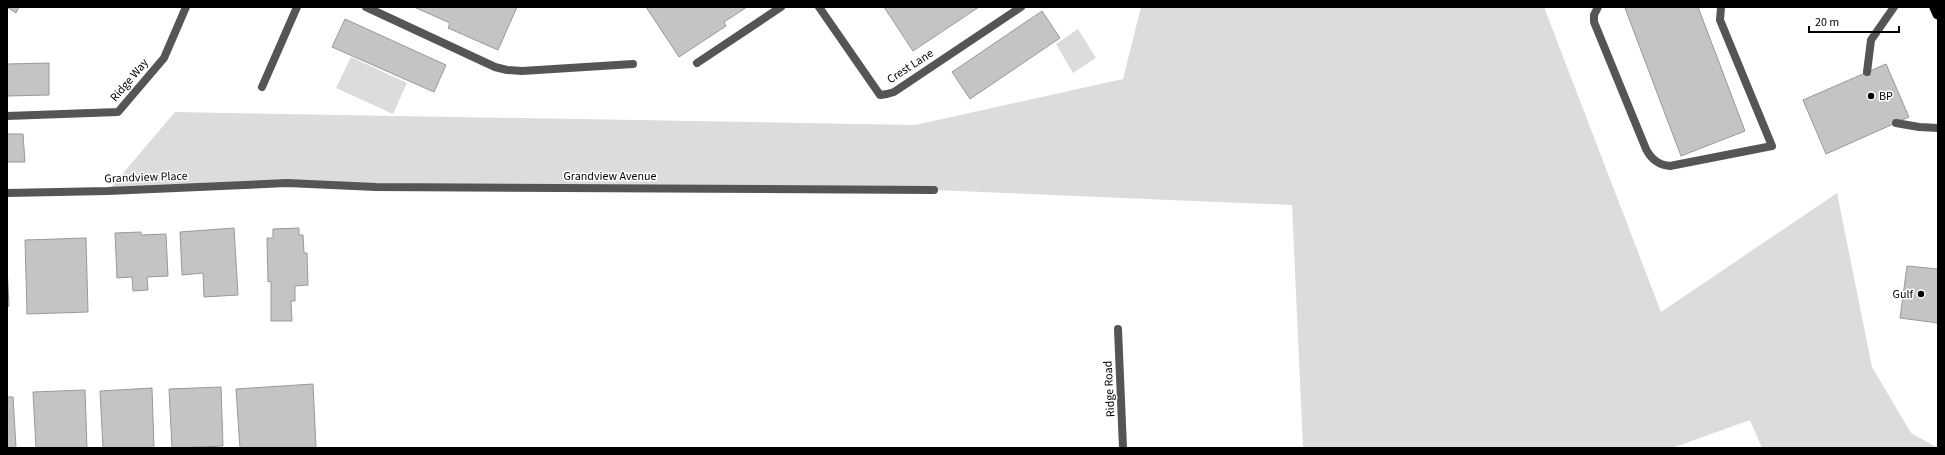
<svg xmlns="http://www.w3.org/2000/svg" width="1945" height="455" viewBox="0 0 1945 455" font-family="'Source Sans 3',sans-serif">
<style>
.green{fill:#dcdcdc}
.building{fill:#c4c4c4;stroke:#999}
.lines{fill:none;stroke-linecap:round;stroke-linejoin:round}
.trunk-casing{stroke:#dbdbdb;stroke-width:12}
.service{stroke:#555;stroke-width:8}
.minor{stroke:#555;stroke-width:8}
.trunk{stroke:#000;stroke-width:11}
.poi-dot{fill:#000;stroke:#fff;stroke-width:1.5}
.labels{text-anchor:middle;stroke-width:3;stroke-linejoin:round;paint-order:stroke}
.street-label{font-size:12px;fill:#000;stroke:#fff}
.poi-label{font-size:12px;fill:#000;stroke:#fff;text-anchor:start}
</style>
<rect width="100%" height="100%" fill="#fff"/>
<path class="green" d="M1141 7H1544L1661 312 1837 193 1872 367 1911 433 1938 448H1762L1750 420 1672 448H1303L1292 205 934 190 287 183 108 191 175 112 915 125 1123 79Z
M1078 29 1096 58 1073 73 1056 44Z
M351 57 407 83 393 114 336 88Z"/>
<path class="building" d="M7 7H19L16 13Z
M414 7H517L498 50 448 28 450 23Z
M646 7H747L724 22 726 26 679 57Z
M884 7H979L913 51Z
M1628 7H1698L1745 131 1681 156 1625 8Z
M1042 11 1060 38 970 99 952 72Z
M345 19 446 65 434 92 332 47Z
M49 63V95L7 96V64Z
M1886 64 1909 117 1826 154 1803 100Z
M7 134H23L25 162H7Z
M234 228 238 295 204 297 203 273 182 275 180 232Z
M299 228V235H303L304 253H307L308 285 295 286V301H291L292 321H271V281L268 282 267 238H273V229Z
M141 232V235L166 234 168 276 147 277 148 290 133 291 132 277 117 278 115 233Z
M86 238 88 312 27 314 25 240Z
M7 266 9 306 7 307Z
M1907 266 1938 269V323L1900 318Z
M313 384 316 448H240L236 389Z
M221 387 223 446 172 448 169 389Z
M152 388 154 448H103L100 391Z
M85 390 87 448H36L33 392Z
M7 397H13L16 448H7Z"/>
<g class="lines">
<g class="trunk-casing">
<path id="trunk" d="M1935 7 1938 14"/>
</g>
<path class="service" d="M366 7 495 67 507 70 522 71 633 64
M819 7 880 95 887 94 894 92 1021 7
M1598 7 1594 15V22L1646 149C1651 159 1658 165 1670 166L1772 146 1720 20 1721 7
M697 63 781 7
M1867 72 1871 40 1894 7
M1896 123 1919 127 1938 128"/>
<path class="minor" d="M262 87 297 7
M7 116 118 112 164 58 186 7
M7 193 108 191 287 183 376 187 934 190
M1118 329 1123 448"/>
<use href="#trunk" class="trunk"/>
</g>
<g class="poi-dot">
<circle cx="1871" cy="96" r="4"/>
<circle cx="1921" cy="294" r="4"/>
</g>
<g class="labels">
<g class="street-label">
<text transform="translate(910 66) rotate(-33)" y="4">Crest Lane</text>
<text transform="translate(129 80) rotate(-50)" y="4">Ridge Way</text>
<text x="610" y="180">Grandview Avenue</text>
<text transform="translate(146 177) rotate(-2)" y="4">Grandview Place</text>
<text transform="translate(1109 389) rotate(-93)" y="4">Ridge Road</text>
</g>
<g class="poi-label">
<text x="1879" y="100">BP</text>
<text x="1913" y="298" text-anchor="end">Gulf</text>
</g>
</g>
<rect width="1945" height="455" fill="none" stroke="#000000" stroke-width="16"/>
<path d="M1809 26v6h90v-6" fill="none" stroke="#000000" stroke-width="2"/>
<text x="1815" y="26" font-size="12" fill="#000000" stroke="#ffffff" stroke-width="3" paint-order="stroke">20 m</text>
</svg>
